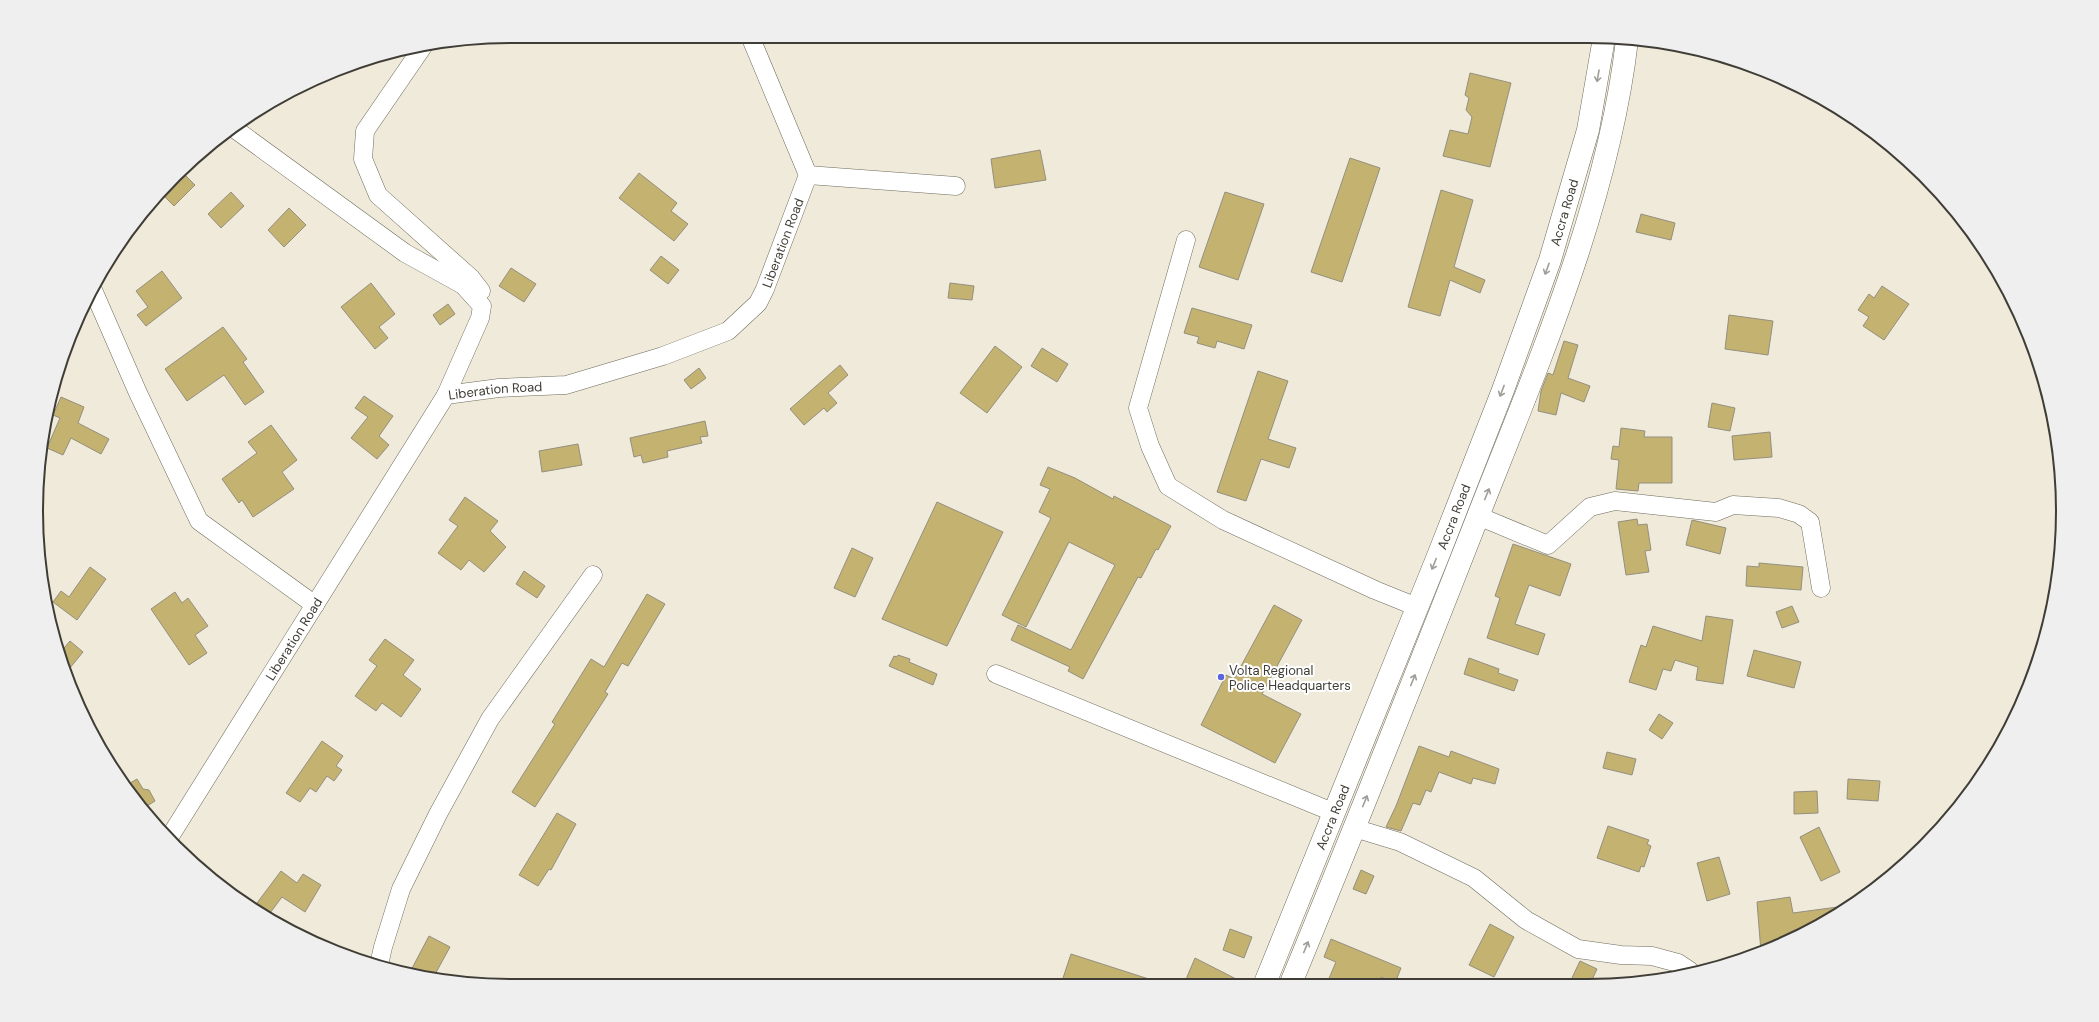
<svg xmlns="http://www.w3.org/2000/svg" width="2099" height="1022" viewBox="0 0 2099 1022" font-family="'DM Sans',sans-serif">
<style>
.building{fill:#c4b270;stroke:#948f7f}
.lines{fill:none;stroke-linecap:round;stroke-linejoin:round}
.street-casing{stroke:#6f6b5c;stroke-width:19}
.primary-casing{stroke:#6f6b5c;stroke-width:23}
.street{stroke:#fff;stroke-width:18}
.primary{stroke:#fff;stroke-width:22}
.oneway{stroke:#9f9e9a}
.poi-dot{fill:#5966dd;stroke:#fff;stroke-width:1.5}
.labels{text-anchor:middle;stroke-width:4;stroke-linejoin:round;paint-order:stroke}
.street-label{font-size:13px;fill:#3f3d36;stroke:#fff}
.poi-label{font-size:13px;fill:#3f3d36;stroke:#fff;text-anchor:start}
.rim{fill:none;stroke:#3f3d36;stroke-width:2}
</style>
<rect width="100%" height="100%" fill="#efead9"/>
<path class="building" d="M1470 73 1511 83 1490 167 1443 156 1450 130 1468 134 1472 117 1466 110 1469 98 1465 95Z
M1040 150 1046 180 995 188 991 159Z
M1350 158 1380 168 1342 282 1311 272Z
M182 172 195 185 174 206 160 192Z
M639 173 677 203 671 211 688 224 674 241 619 198Z
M1441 190 1473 200 1454 267 1485 280 1480 293 1450 280 1440 316 1408 307Z
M231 192 244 206 221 228 208 214Z
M1225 192 1264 204 1238 280 1199 267Z
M289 208 306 225 284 247 268 230Z
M1641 214 1675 223 1671 240 1636 232Z
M661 256 679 270 668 284 650 270Z
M511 268 536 284 524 302 499 286Z
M162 271 182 298 146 326 137 315 148 307 136 291Z
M371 283 395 314 379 327 388 338 375 349 341 307Z
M950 283 974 286 972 300 948 298Z
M1882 286 1909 304 1884 340 1863 326 1869 317 1858 310 1869 294 1874 298Z
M448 304 455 314 440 325 433 315Z
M1192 308 1252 325 1244 349 1217 341 1215 348 1197 343 1199 337 1184 333Z
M1729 315 1773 321 1768 355 1725 349Z
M223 327 247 359 243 362 264 392 245 405 224 375 187 401 165 369Z
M1564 341 1578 345 1568 378 1590 386 1584 402 1561 393 1556 415 1538 411 1541 391 1548 373 1553 375Z
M995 346 1022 367 987 413 960 393Z
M1042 348 1068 364 1057 382 1031 366Z
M840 365 848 375 828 393 837 403 827 412 824 408 804 425 790 409Z
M699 368 706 378 691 389 684 380Z
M1258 371 1288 381 1268 439 1296 448 1289 468 1261 459 1246 501 1217 492Z
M364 396 393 416 379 436 389 445 377 459 351 438 368 417 355 408Z
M61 397 84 407 78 423 109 439 101 454 71 438 63 455 47 448 60 418 53 415Z
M1712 403 1735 408 1730 431 1708 427Z
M705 421 708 436 700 437 702 443 667 451 668 457 643 463 641 455 634 457 630 438Z
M271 425 297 460 282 472 294 489 253 517 242 500 239 503 222 479 257 453 248 442Z
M1621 428 1645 431 1644 437H1672V483H1639L1638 491 1616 489 1619 460 1611 459 1613 446 1619 447Z
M1770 432 1772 457 1734 460 1732 436Z
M578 444 582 465 542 472 539 451Z
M1048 467 1075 478 1113 499 1114 496 1171 526 1158 550 1156 549 1141 578 1138 577 1083 679 1068 671 1070 667 1011 640 1018 625 1071 650 1115 565 1069 542 1026 627 1002 615 1051 518 1039 512 1050 489 1040 485Z
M465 497 498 521 490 531 506 547 484 572 469 560 461 570 438 553 458 526 449 520Z
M937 502 1003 532 947 646 882 619Z
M1637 519 1638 525 1647 524 1651 550 1645 551 1649 572 1626 575 1618 522Z
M1692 520 1726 528 1720 554 1686 545Z
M1513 544 1571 564 1560 596 1529 585 1515 624 1545 634 1538 655 1487 638 1500 598 1495 596Z
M852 548 873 558 855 597 834 588Z
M1759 563 1803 567 1801 590 1746 586 1747 566 1759 567Z
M90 567 106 579 77 620 53 602 61 591 69 597Z
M524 571 545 586 537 598 516 584Z
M175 592 182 603 188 598 208 626 195 635 207 653 189 665 151 609Z
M647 594 665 604 628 666 622 663 605 692 608 694 535 807 512 792 555 724 552 722 591 659 604 667Z
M1274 605 1302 620 1262 694 1301 714 1275 763 1201 725 1226 675 1234 679Z
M1792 606 1799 622 1782 628 1776 612Z
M1706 616 1733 620 1723 684 1696 680 1698 667 1675 660 1671 671 1663 669 1656 690 1629 682 1641 645 1646 647 1653 626 1702 641Z
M385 639 414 660 403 675 421 689 401 717 382 703 376 711 355 696 377 666 369 660Z
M70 641 83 652 65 674 59 654Z
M1754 650 1801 662 1794 688 1747 676Z
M898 655 910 659 909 662 937 674 933 685 889 666 894 656 897 657Z
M1469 658 1499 669 1498 673 1518 680 1514 691 1464 674Z
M1659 714 1673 723 1662 739 1649 730Z
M322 741 343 756 336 766 342 770 334 781 327 776 316 792 310 788 300 802 286 793Z
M1419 746 1449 757 1451 751 1499 769 1495 784 1473 778 1471 784 1439 772 1431 792 1426 790 1420 805 1413 803 1401 831 1386 827 1396 806Z
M1607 752 1636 759 1632 775 1603 768Z
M137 779 143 789 149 790 155 801 142 809 125 786Z
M1848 779 1880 781 1878 801 1847 799Z
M1817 791 1818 813 1794 814V792Z
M557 813 576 824 551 870 549 869 538 886 519 875Z
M1608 826 1649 840 1647 844 1651 846 1644 867 1641 866 1639 872 1597 858Z
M1819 827 1840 872 1821 881 1800 837Z
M1719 857 1730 894 1707 901 1697 863Z
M1361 870 1374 876 1366 894 1353 889Z
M281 871 297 883 303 874 321 885 305 912 282 897 267 917 254 907Z
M1790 897 1793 913 1845 906 1770 950 1761 952 1757 902Z
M1490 924 1514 937 1494 977 1469 965Z
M1230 929 1252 937 1244 958 1223 950Z
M429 936 450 947 433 978 409 974Z
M1331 939 1401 968 1395 983 1381 977 1379 983H1327L1336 962 1324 957Z
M1071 954 1155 981 1154 984H1061Z
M1195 958 1244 983 1184 984Z
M1580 961 1597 969 1591 982H1570Z"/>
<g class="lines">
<g class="street-casing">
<g id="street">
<path d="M424 45 365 131 363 159 378 195 471 278 481 291"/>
<path d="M232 127 405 253 463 285 482 306 480 318 446 395"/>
<path d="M808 175 956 186"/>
<path d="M1186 240 1138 408 1150 446 1168 486 1223 520 1375 590 1417 607"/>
<path d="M93 290 138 393 199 521 315 605"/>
<path d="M1478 516 1548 545 1590 507 1615 501 1716 512 1733 505 1779 508 1799 514 1810 522 1821 588"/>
<path d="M996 674 1335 813"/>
<path d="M1354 828 1400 842 1474 878 1526 920 1578 949 1621 955 1652 956 1678 963 1690 971"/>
<path id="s1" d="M169 838 446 395 499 388 566 385 663 356 728 331 758 303 765 289 808 175 750 36"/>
<path d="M379 965 383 947 401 889 438 814 490 719 593 575"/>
</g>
</g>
<g class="primary-casing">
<g id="primary">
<path id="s2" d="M1265 983 1438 556 1503 390 1550 260 1588 130 1604 38"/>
<path d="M1291 983C1357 823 1421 662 1484 501 1542 355 1609 197 1627 40"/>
</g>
</g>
<use href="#street" class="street"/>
<use href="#primary" class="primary"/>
</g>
<defs><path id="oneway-shaft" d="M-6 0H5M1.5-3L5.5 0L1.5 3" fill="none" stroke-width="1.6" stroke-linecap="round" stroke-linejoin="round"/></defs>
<g class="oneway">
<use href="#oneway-shaft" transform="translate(1598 76) rotate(100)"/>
<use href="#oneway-shaft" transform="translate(1547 269) rotate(110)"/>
<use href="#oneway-shaft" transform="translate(1502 391) rotate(111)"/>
<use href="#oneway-shaft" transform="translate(1487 494) rotate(-68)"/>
<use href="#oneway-shaft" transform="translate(1434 564) rotate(112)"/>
<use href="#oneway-shaft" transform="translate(1413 680) rotate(-68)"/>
<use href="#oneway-shaft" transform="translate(1365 801) rotate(-68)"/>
<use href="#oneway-shaft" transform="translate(1306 947) rotate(-68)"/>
</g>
<circle class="poi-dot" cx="1221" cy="677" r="4"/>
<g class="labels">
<g class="street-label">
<text dy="5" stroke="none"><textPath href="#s2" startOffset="827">Accra Road</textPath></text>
<text dy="5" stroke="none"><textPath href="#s1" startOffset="920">Liberation Road</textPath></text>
<text dy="5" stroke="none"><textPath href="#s1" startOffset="572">Liberation Road</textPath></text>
<text dy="5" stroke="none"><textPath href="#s2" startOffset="503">Accra Road</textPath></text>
<text dy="5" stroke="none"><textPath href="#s1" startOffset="235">Liberation Road</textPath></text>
<text dy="5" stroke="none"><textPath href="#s2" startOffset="179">Accra Road</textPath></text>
</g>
<g class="poi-label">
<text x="1229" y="675">Volta Regional<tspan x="1229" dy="15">Police Headquarters</tspan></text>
</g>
</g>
<path d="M0 0H2099V1022H0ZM511 43H1588A468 468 0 0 1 2056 511V511A468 468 0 0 1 1588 979H511A468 468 0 0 1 43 511V511A468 468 0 0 1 511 43Z" fill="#f0efef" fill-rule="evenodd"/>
<path class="rim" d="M511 43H1588A468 468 0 0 1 2056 511V511A468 468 0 0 1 1588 979H511A468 468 0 0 1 43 511V511A468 468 0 0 1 511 43Z"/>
</svg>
